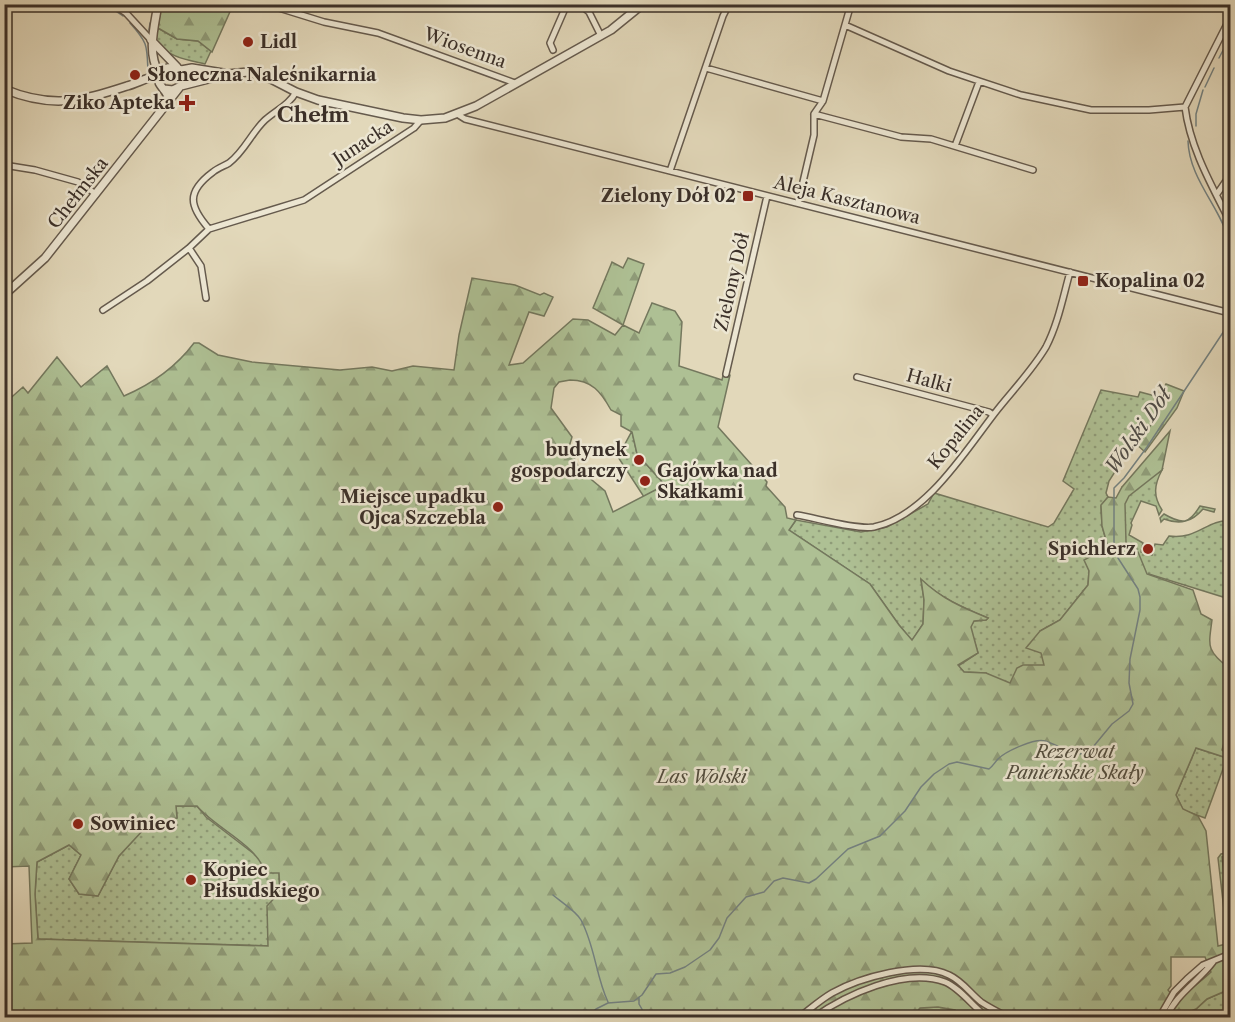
<svg xmlns="http://www.w3.org/2000/svg" width="1235" height="1022" viewBox="0 0 1235 1022" font-family="'Libre Caslon Text',serif">
<style>
.green{fill:url(#green-dots);stroke:#74785e;stroke-width:1.5}
.forest{fill:url(#forest-firs);stroke:#74785e;stroke-width:1.5;fill-rule:evenodd}
.lines{fill:none;stroke-linecap:round;stroke-linejoin:round}
.stream{stroke:#738181;stroke-width:1.5}
.minor-casing{stroke:#655a4d;stroke-width:8}
.tertiary-casing{stroke:#655a4d;stroke-width:10}
.minor{stroke:#ece6d2;stroke-width:5}
.tertiary{stroke:#ece6d2;stroke-width:7}
.poi-dot{fill:#8f2418;stroke:#ece6d2;stroke-width:2}
.labels{text-anchor:middle;stroke-width:5;stroke-linejoin:round;paint-order:stroke}
.poi-label{font-size:18px;font-weight:bold;fill:#3b3029;stroke:#ece6d2;text-anchor:start}
.street-label{font-size:18px;fill:#3b3029;stroke:#ece6d2}
.park-label{font-size:18px;font-style:italic;fill:#524d3e;stroke:#ece6d2}
.water-label{font-size:20px;font-style:italic;fill:#4e4b46;stroke:#ece6d2}
.quarter-label{font-size:21px;font-weight:bold;fill:#3b3029;stroke:#ece6d2}
</style>
<defs>
<pattern id="green-dots" width="8" height="8" patternUnits="userSpaceOnUse" patternTransform="scale(1.5)"><rect width="8" height="8" fill="#aec094"/><path d="M2 2h.1M6 6h.1" fill="none" stroke="#8f9c79" stroke-width="1.8" stroke-linecap="round"/></pattern>
<pattern id="forest-firs" width="22" height="20" patternUnits="userSpaceOnUse" patternTransform="scale(1.5)"><rect width="22" height="20" fill="#aec094"/><path d="M5 1l3.5 6h-7zM16 11l3.5 6h-7z" fill="#8f9c79"/></pattern>
</defs>
<rect width="100%" height="100%" fill="#e2d8ba"/>
<filter id="stains"><feTurbulence type="fractalNoise" baseFrequency=".00333" numOctaves="4"/><feColorMatrix values="0 0 0 0 .2 0 0 0 0 .09 0 0 0 0 .02 0 0 0 .5 -.17"/></filter>
<radialGradient id="worn" r=".72"><stop offset=".6" stop-color="#630" stop-opacity="0"/><stop offset="1" stop-color="#630" stop-opacity=".3"/></radialGradient>
<path class="green" d="M158 28 177 39 198 41 211 51 205 64C183 59 172 58 155 42Z
M1101 390 1138 397 1140 392 1159 397 1154 421 1125 456 1109 481 1106 493 1108 497 1101 506 1102 526 1108 547 1103 549 1089 571 1088 585 1060 620 1040 631 1044 664 1110 550 1122 487 1151 477 1162 470C1154 485 1153 496 1162 510L1159 515 1156 506 1141 501 1131 523 1132 525 1129 535 1143 543 1141 552 1152 555 1155 544 1163 545 1169 536C1198 540 1207 519 1230 521V576L1223 597 1149 574 1165 788 986 673 964 672 958 666 978 653 970 627 974 621 986 620 988 618C962 607 941 598 921 580L924 600 923 624 912 641 899 625 870 584 789 530 796 520 861 532 887 527 928 504 934 493 1048 527 1054 523 1074 489 1063 481Z
M632 431 637 454 665 485 644 497 618 457Z
M1200 506 1215 509 1214 512 1203 509C1192 522 1180 525 1164 519L1161 522 1160 518 1164 514C1183 525 1189 524 1200 506Z
M1196 748 1227 758 1205 818 1183 810 1176 795Z
M176 806H197L206 817 279 873 280 892 269 946 38 939 35 894 37 862 69 845 81 855 69 879 79 894 98 896 119 856 146 826 177 818Z
M1230 852V856L1222 857 1229 915 1230 916 1229 920 1225 919 1218 858 1221 854Z
M1230 989V1017H1177L1196 1009 1207 999Z
M938 1007 955 1010 960 1017 911 1018 920 1008Z"/>
<path class="forest" d="M161 5H233L212 52 198 41 177 39 158 28Z
M628 258 644 264 623 325 639 333 652 303 675 311 682 322 679 366 722 380 724 371 730 375 718 427 767 482 766 486 785 507 787 518 796 520 789 530 870 584 899 625 912 640 923 624 924 600 921 579C942 599 961 607 988 618L986 620 974 621 971 627 978 653 958 665 964 672 986 673 1010 683 1017 668 1023 665H1044L1041 653 1026 648 1040 631 1060 620 1088 585 1089 571 1084 560 1108 547 1102 526 1101 505 1108 497 1116 498 1122 487 1170 431 1162 470 1129 496 1125 504 1126 542 1129 547 1138 552 1147 574 1193 590 1201 614 1212 620C1208 649 1207 650 1230 669V721L1222 750 1228 755 1227 758 1196 748 1176 795 1183 809 1198 816 1206 831 1218 946 1230 943V989L1207 999 1196 1009 1177 1017 960 1018 955 1010 938 1007 920 1008 911 1018 5 1017 4 944 32 943 29 866 5 867V403L23 387 28 393 57 357 81 387 107 366 124 396C152 384 176 367 194 343H199L218 355 252 362 340 370 372 367 392 371 413 366 454 370 459 335 472 278 515 285 540 295 544 293 553 297 544 316 529 312 509 365 523 363 573 319 588 320 615 335 623 325 593 308 612 262 623 268ZM570 380C592 380 601 392 611 410L621 415V426L632 432 637 454 665 485 613 512 605 491 580 470 569 447 572 437 551 408 554 388 559 382ZM176 806H197C215 828 259 846 265 873H279L280 892 267 906 268 946 38 939 35 894 37 862 69 845 81 855 69 879 79 894 98 896 119 856 146 827 177 818ZM1171 957H1205L1211 972C1201 982 1188 990 1177 1001L1168 990 1171 986Z
M1166 384 1184 391 1177 408 1145 452 1136 444 1154 421 1159 397Z"/>
<g class="lines">
<path class="stream" d="M105 4 123 16
M130 23C148 43 147 45 148 72
M149 30 150 23
M1219 58 1230 37
M1205 87 1214 68
M1196 126V114L1203 90
M1188 141C1189 179 1221 208 1230 243
M553 895C561 902 576 911 581 920 595 946 596 977 608 1002
M639 997V1004L647 1018
M585 1018 596 1009 608 1003 634 1001 642 995 656 974 670 973 685 967 710 950 719 938 727 918 746 897 764 892 774 881 783 878 809 883 816 879 848 849 880 836 905 811 921 787 934 774 949 764 957 762 989 769C993 766 995 762 998 759 1006 751 1035 738 1045 741 1058 745 1067 753 1081 754L1093 747 1112 724 1129 711 1133 704 1129 683 1130 659 1140 610V597L1138 589 1118 558 1114 543V488L1124 478 1147 447 1224 331 1226 324"/>
<g class="minor-casing">
<path id="minor" d="M112 4 126 13 151 40
M266 4 324 22 378 33 515 83
M579 4 589 12 601 36
M589 12 595 4
M1230 18 1185 107C1190 148 1212 186 1230 222
M845 25 949 71 1021 95 1091 110H1149L1185 107
M553 50 550 43 567 4
M706 68 823 101
M457 114 465 119 1230 313
M814 114 901 137 931 139 1033 170
M955 146 979 82
M4 165 35 170 78 182 96 194
M670 171 723 16 729 4
M1217 194 1230 175
M798 203 814 135V114L823 101 851 4
M209 229C189 206 186 192 213 172 218 168 224 166 229 163 244 152 252 132 265 120 276 110 289 105 296 92
M189 248 201 266 206 298
M103 310 147 281 189 248 209 229 304 200 414 128 421 120
M726 374 767 196
M857 377 989 412 993 415
M797 515C816 518 856 530 874 527 927 516 967 448 998 409 1014 389 1033 369 1046 347 1058 324 1063 297 1070 272
M798 1018C809 1010 820 1000 832 993 859 978 919 960 949 975 962 981 970 993 981 1002 990 1008 1000 1013 1010 1018
M813 1018C845 995 905 967 945 982 960 988 974 1008 988 1018
M1159 1018 1174 992 1187 979 1203 965 1230 954
M1166 1018C1176 994 1198 982 1213 962"/>
</g>
<g class="tertiary-casing">
<path id="tertiary" d="M158 4C154 29 147 51 159 74
M151 40 177 67
M181 70 192 68 223 73
M181 86 228 74 248 72 265 76 296 92 318 100 403 118 421 120 445 118 476 106 611 30 643 4
M4 89C52 109 81 101 127 86 138 83 147 77 158 76
M164 89 173 90 181 86 184 77 181 70C173 65 163 67 158 76 157 88 170 90 168 102
M4 295 45 258 179 88"/>
</g>
<use href="#minor" class="minor"/>
<use href="#tertiary" class="tertiary"/>
</g>
<g class="poi-dot">
<circle cx="248" cy="42" r="6"/>
<circle cx="135" cy="75" r="6"/>
<path d="M184 94h6v6h6v6h-6v6h-6v-6h-6v-6h6z"/>
<rect x="742" y="190" width="12" height="12" rx="3"/>
<rect x="1077" y="275" width="12" height="12" rx="3"/>
<circle cx="639" cy="460" r="6"/>
<circle cx="645" cy="481" r="6"/>
<circle cx="498" cy="507" r="6"/>
<circle cx="1148" cy="549" r="6"/>
<circle cx="78" cy="824" r="6"/>
<circle cx="191" cy="880" r="6"/>
</g>
<g class="labels">
<g class="poi-label">
<text x="260" y="48">Lidl</text>
<text x="147" y="81">Słoneczna Naleśnikarnia</text>
<text x="175" y="109" text-anchor="end">Ziko Apteka</text>
<text x="736" y="202" text-anchor="end">Zielony Dół 02</text>
<text x="1095" y="287">Kopalina 02</text>
<text x="627" y="456" text-anchor="end">budynek<tspan x="627" dy="21">gospodarczy</tspan></text>
<text x="657" y="477">Gajówka nad<tspan x="657" dy="21">Skałkami</tspan></text>
<text x="486" y="503" text-anchor="end">Miejsce upadku<tspan x="486" dy="21">Ojca Szczebla</tspan></text>
<text x="1136" y="555" text-anchor="end">Spichlerz</text>
<text x="90" y="830">Sowiniec</text>
<text x="203" y="876">Kopiec<tspan x="203" dy="21">Piłsudskiego</tspan></text>
</g>
<g class="street-label">
<text transform="translate(465 48) rotate(20)" y="6">Wiosenna</text>
<text transform="translate(363 143) rotate(-33)" y="6">Junacka</text>
<text transform="translate(78 193) rotate(-52)" y="6">Chełmska</text>
<text transform="translate(847 200) rotate(14)" y="6">Aleja Kasztanowa</text>
<text transform="translate(732 282) rotate(-77)" y="6">Zielony Dół</text>
<text transform="translate(929 381) rotate(15)" y="6">Halki</text>
<text transform="translate(956 437) rotate(-51)" y="6">Kopalina</text>
</g>
<g class="park-label">
<text x="1075" y="758">Rezerwat<tspan x="1075" dy="21">Panieńskie Skały</tspan></text>
<text x="702" y="783">Las Wolski</text>
</g>
<g class="water-label">
<text transform="translate(1138 431) rotate(-55)" y="7">Wolski Dół</text>
</g>
<g class="quarter-label">
<text x="313" y="122">Chełm</text>
</g>
</g>
<rect width="1235" height="1022" fill="none" stroke="#e2d8ba" stroke-width="24"/>
<rect x="6" y="6" width="1223" height="1010" fill="none" stroke="#3b3029" stroke-width="3"/>
<rect x="12" y="12" width="1211" height="998" fill="none" stroke="#3b3029" stroke-width="1.5"/>
<rect width="100%" height="100%" filter="url(#stains)"/>
<rect width="100%" height="100%" fill="url(#worn)"/>
</svg>
